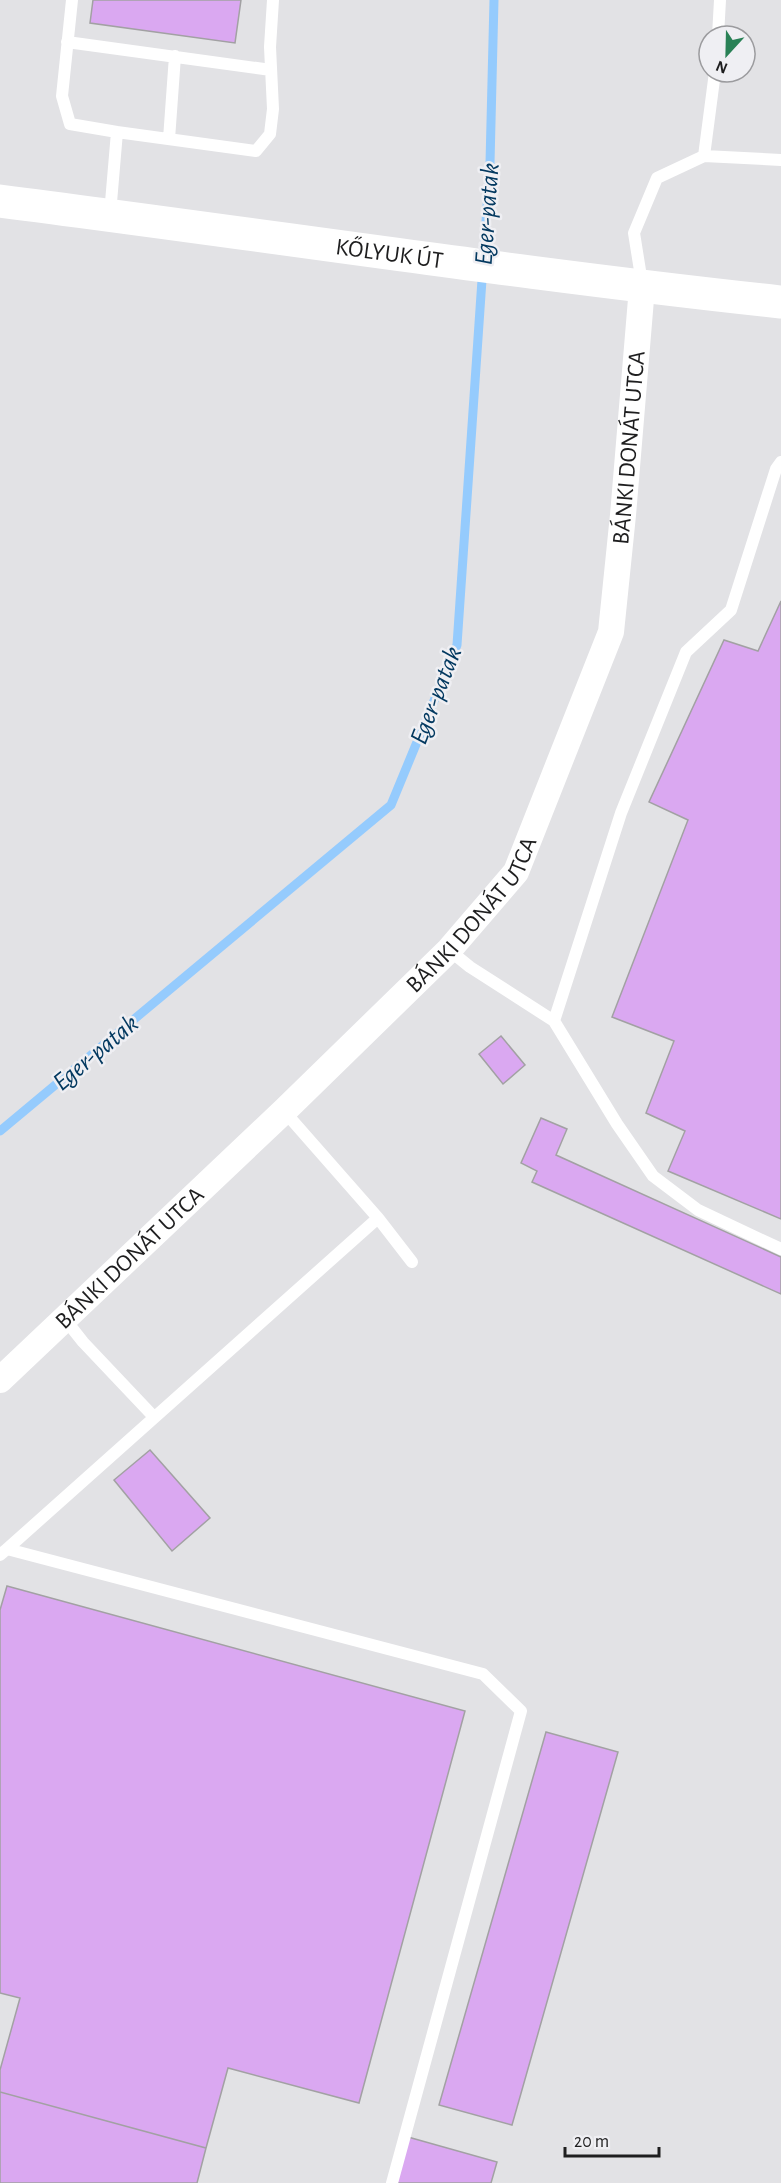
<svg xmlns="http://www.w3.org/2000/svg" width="781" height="2183" viewBox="0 0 781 2183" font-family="'Alegreya Sans',sans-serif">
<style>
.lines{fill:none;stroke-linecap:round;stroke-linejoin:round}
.stream{stroke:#95cbfd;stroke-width:9}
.building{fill:#daa8f1;stroke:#a2a1a3;stroke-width:1.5}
.lane{stroke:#fff;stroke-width:12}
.street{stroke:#fff;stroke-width:26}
.secondary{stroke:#fff;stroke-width:33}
.labels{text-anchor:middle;stroke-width:5;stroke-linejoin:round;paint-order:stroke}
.street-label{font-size:24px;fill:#1e1e1f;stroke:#efeff3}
.water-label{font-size:26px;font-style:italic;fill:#033960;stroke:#efeff3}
</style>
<rect width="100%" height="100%" fill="#e2e2e5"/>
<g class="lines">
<path class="stream" d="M0 1131 391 805 457 645 490 163 494 0"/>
</g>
<path class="building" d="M93 0H241L235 43 90 23Z
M781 601V1219L668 1171 685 1131 646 1113 674 1041 612 1017 688 820 649 802 724 640 758 651Z
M501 1036 525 1065 503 1084 479 1054Z
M541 1118 567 1129 556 1155 781 1257V1294L532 1182 537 1171 521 1163Z
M150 1450 210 1518 172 1551 114 1480Z
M7 1586 465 1711 359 2103 228 2068 206 2148 0 2092V2070L20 1998 0 1993V1610Z
M546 1732 618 1752 512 2125 439 2105Z
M0 2092 206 2148 197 2183H0Z
M408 2137 497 2162 491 2183H396Z"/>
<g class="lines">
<path class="lane" d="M72 0 62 96 70 124 117 132 110 214
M718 36 720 0
M67 42 271 70
M117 132 256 151 270 134 273 109 270 47 273 0
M169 139 175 56
M704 156 781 160
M642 283 634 233 657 178 704 156 715 72
M449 950 470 967 554 1021 617 1124 653 1176 698 1210 781 1249
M554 1021 621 813 686 652 731 610 776 469 781 462
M378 1218 412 1262
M64 1318 83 1342 154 1417
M7 1549 378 1218 284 1111
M0 1555 7 1549 483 1674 521 1711 392 2183"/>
<path class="street" id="s1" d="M0 1380 284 1111 449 950 516 872 611 632 623 515 642 287"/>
<path class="secondary" id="s2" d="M0 201C260 234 520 274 781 302"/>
</g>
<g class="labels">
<g class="street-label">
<text dy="8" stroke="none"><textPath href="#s2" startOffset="393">KŐLYUK ÚT</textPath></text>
<text dy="8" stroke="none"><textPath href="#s1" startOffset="1168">BÁNKI DONÁT UTCA</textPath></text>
<text dy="8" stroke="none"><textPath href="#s1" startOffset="664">BÁNKI DONÁT UTCA</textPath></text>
<text dy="8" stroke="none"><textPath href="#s1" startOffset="178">BÁNKI DONÁT UTCA</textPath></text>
</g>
<g class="water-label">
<text transform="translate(486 214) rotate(-86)" y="9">Eger-patak</text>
<text transform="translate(435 695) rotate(-69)" y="9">Eger-patak</text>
<text transform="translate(95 1052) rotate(-40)" y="9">Eger-patak</text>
</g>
</g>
<g transform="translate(727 54) rotate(202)"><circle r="28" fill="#efeff3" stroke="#9b9b9e" stroke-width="1.5"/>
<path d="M0-4.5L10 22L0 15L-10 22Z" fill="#298156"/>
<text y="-9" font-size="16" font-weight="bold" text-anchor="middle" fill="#1e1e1f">N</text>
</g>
<path d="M565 2147v9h94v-9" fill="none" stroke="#1e1e1f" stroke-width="3"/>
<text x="574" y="2147" font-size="18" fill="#1e1e1f" stroke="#efeff3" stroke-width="4.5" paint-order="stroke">20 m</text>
</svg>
